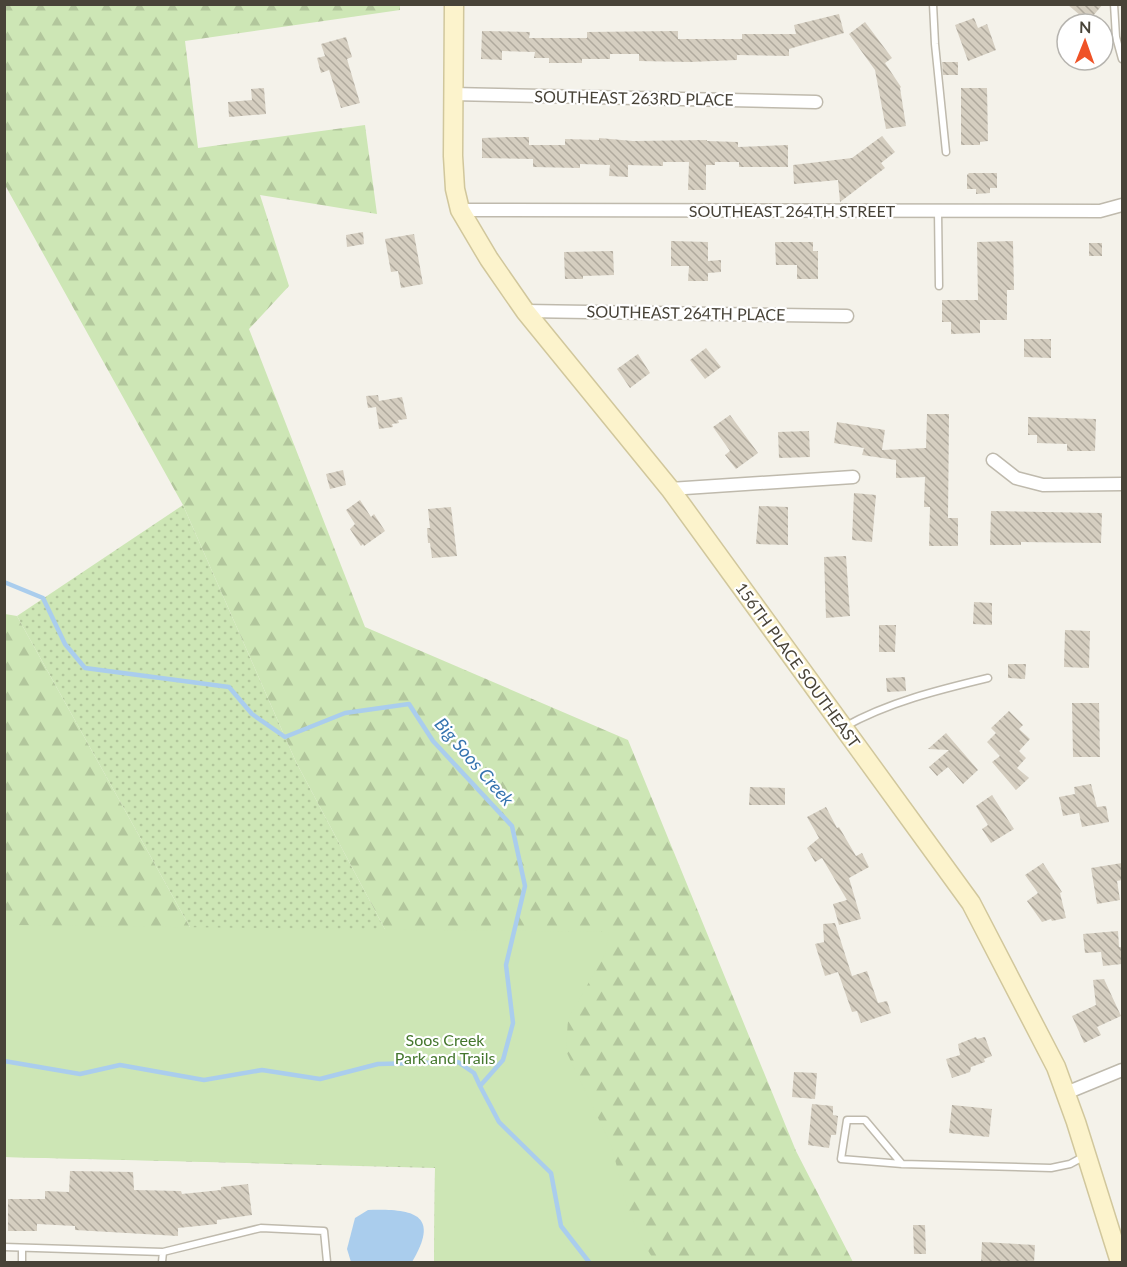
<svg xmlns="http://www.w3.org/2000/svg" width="1127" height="1267" viewBox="0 0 1127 1267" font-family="Lato,sans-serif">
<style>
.grass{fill:url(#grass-dots)}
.forest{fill:url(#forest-firs)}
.park{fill:#cde6b5}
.water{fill:#aacded}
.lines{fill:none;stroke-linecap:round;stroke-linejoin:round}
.stream{stroke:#aacded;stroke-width:4.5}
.building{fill:url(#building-back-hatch)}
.lane-casing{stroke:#bfbaad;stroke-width:9}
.street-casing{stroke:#bfbaad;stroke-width:15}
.secondary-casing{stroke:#d1c79c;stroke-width:21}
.lane{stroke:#fff;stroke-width:6}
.street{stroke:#fff;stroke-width:12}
.secondary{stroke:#fcf3cc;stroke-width:18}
.labels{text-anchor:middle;stroke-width:4.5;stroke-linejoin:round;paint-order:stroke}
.street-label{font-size:16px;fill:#484338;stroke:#fff}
.park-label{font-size:16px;fill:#45772e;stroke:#fff}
.water-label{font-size:18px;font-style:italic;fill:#3674af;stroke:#fff}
</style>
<defs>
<pattern id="grass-dots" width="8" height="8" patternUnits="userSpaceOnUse" patternTransform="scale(1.5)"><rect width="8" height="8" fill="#cde6b5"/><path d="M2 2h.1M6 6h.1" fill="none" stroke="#b2c69c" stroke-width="1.8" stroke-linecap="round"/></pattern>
<pattern id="forest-firs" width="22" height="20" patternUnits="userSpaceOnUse" patternTransform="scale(1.5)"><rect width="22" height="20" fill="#cde6b5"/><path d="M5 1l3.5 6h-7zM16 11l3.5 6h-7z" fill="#b2c69c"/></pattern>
<pattern id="building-back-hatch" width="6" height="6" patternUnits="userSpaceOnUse" patternTransform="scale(1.5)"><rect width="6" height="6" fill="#d5cec0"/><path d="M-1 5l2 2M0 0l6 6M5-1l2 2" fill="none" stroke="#afa99d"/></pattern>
</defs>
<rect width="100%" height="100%" fill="#f4f2ea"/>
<path class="grass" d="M183 505 296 762 439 1031 583 1262H434L435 1168 322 1165 17 616Z"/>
<path class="forest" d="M4 5H400V10L185 41 198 148 365 125 377 214 260 195 289 286 249 329 365 627 628 740 796 1151 853 1262H612L439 1031 296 762 183 505 5 185Z
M5 614 17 616 322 1165 5 1157Z"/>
<path class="park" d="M5 925 609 932 605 954 568 1019 566 1051 612 1147 627 1208 644 1244 655 1262H434L435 1167 5 1157Z"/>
<path class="water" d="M368 1210C410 1209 442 1212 412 1262H351L347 1249 355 1218Z"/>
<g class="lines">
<path class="stream" d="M4 582 43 598 65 644 85 668 229 687 252 714 285 737 345 713 409 704 433 741 512 826 525 886 506 965 513 1023 503 1060 480 1086 499 1122 551 1173 561 1226 589 1262
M4 1061 80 1074 120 1065 204 1080 262 1070 320 1079 378 1064 458 1062 474 1073 480 1086"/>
</g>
<path class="building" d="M1067 4H1103L1088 22Z
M839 14 844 33 789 49V56L737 55V60L690 62 639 61V54H610V59H582V63H549V58H534L535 52 502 51V60L481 59 482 31 530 32 529 38H587V32L678 31V39H742V34H796L794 25Z
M974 18 978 28 987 24 996 50 968 61 955 25Z
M865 22 892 58 885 63 901 87 900 88 906 126 886 129 875 70 849 34Z
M346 37 352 57 347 59 360 103 341 108 329 70 321 73 317 58 325 56 321 44Z
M942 62H958V75H943Z
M264 88 266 114 229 117 228 102 252 100 251 89Z
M961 88H987L988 141 980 142V145H961Z
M882 136 895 152 881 163 885 168 840 202 838 180 794 184 793 165 852 158Z
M511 137H529V145H565V139L599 140V138L633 141 707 140V141L738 142V147L788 145V167H739V162H715V165H706V190H688L689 162H663V166L628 165V177L609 176 610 165 580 164V168L533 167V159L482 158V138Z
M969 173H997V188H990V193L976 194V189H967V175Z
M363 232 364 244 347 247 346 235Z
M414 234 423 284 401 288 398 271 391 272 385 239Z
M671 241 708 242V261L721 260V272L708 273V281H688L689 266H671Z
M1013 241 1014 290H1007V320H980V333L951 334V322H942V300H978L977 242Z
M775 242H813V251H818V279H797V265H776Z
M1089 243H1102V256H1089Z
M613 251 614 275 583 276V279H565L564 252Z
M1024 339H1051V358L1024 357Z
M706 348 721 367 705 379 690 360Z
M638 354 650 373 630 388 617 369Z
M378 395 379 401 402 397 407 419 398 420 399 423 392 424 393 427 379 429 376 407 368 408 366 396Z
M927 414H949L948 518H958V546H929L930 507H924L925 477 896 478V460L862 455 864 448 834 443 837 422 885 430 882 450 926 448Z
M730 415 758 453 736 469 725 455 730 451 713 427Z
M1028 417 1096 419 1095 451H1067V444L1037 443V435H1028Z
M809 431 810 457 779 458 778 432Z
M343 470 346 485 330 489 326 474Z
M854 493 876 495 872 542 852 540Z
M360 500 371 517 374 514 385 531 364 546 363 544 361 546 350 529 355 524 346 510Z
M759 506 788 507V545L756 544Z
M451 507 457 556 432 558 430 543H428L427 528H430L428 509Z
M991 511 1102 513 1101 543 1021 542V545H990Z
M846 556 850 616 826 618 824 557Z
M974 602 992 603V625L973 624Z
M879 625H896L895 652H879Z
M1065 630 1090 631 1089 668 1064 667Z
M1008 664H1026L1025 679 1008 678Z
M905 677 906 691 887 692 886 678Z
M1072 703H1099L1100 757H1073Z
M1009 711 1023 725 1019 729 1030 739 1019 751 1026 758 1017 768 1029 778 1016 790 992 762 1000 756 987 742 996 733 991 728Z
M946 733 978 770 963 784 948 767 937 776 929 767 949 750 928 749Z
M1091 784 1097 807 1106 806 1109 822 1082 827 1079 813 1063 816 1059 797 1075 794 1074 787Z
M750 787 785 788V805H749Z
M992 795 1014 829 991 843 982 829 988 825 976 806Z
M826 807 837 828 839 827 856 856 862 853 869 867 849 878 861 919 839 925 833 904 847 900 822 858 815 862 807 848 819 838 807 817Z
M1043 863 1062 892 1060 893 1066 918 1052 921 1051 919 1042 922 1027 901 1038 893 1025 875Z
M1122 863V880L1117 881 1120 900 1097 904 1091 868Z
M835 923 852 976 867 971 878 1003 887 1001 891 1013 861 1023 857 1011 852 1012 838 972 825 976 815 944 824 942 823 924Z
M1118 931 1119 947H1122V964L1103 966 1101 952 1085 953 1083 934Z
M1104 979 1121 1016 1097 1027 1101 1035 1084 1043 1072 1016 1096 1005 1093 980Z
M976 1037 977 1039 985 1037 992 1056 984 1059 985 1062 971 1067 970 1072 952 1078 946 1059 960 1055 958 1044Z
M794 1072 817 1073 815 1099 792 1097Z
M812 1104 833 1106V1115L838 1116 836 1135H831L829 1148 808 1145Z
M952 1105 992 1109 989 1137 949 1133Z
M70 1171 133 1172 134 1190 181 1191 182 1194 221 1190V1187L248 1184 252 1215 217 1220V1224L178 1228V1236L75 1230V1226L37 1224V1231H8V1199H45V1191L69 1192Z
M913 1225H925L926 1254H914Z
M982 1242 1035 1245 1034 1263H981Z"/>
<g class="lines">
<g class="lane-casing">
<path id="lane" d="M933 4 935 44 946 152
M1114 4 1116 37 1122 59
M938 211 939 286
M844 727C889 702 938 690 988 678
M902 1164 865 1120H847L841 1159 902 1164 1051 1168 1070 1164 1083 1157
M4 1247 163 1252 261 1228 324 1231 327 1262
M22 1262V1248
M162 1262 163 1252"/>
</g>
<g class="street-casing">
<path id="street" d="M452 94 816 102
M460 210 1100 211 1122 205
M525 311 847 316
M993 460 1016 478 1043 485 1122 484
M670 489 853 477
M1066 1093 1122 1070"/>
</g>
<g class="secondary-casing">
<path id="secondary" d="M454 4 453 156 455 189 460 210 489 259 525 311 670 489 971 903 1056 1067 1076 1122 1120 1262"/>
</g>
<use href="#lane" class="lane"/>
<use href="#street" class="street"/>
<use href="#secondary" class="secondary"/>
</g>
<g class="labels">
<g class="street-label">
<text transform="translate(634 98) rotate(1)" y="6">SOUTHEAST 263RD PLACE</text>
<text x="792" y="217">SOUTHEAST 264TH STREET</text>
<text transform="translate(686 313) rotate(1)" y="6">SOUTHEAST 264TH PLACE</text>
<text transform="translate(798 665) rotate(54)" y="6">156TH PLACE SOUTHEAST</text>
</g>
<g class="park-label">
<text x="445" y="1046">Soos Creek<tspan x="445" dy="18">Park and Trails</tspan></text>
</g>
<g class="water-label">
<text transform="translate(474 762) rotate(49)" y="6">Big Soos Creek</text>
</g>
</g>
<rect width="1127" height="1267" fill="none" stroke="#484338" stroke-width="12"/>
<g transform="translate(1085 42) rotate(1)"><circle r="28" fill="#ffffff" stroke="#b6b4af" stroke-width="1.5"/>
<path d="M0-4.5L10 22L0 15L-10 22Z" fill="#ef5226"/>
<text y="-9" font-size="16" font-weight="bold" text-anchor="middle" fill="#484338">N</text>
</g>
</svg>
